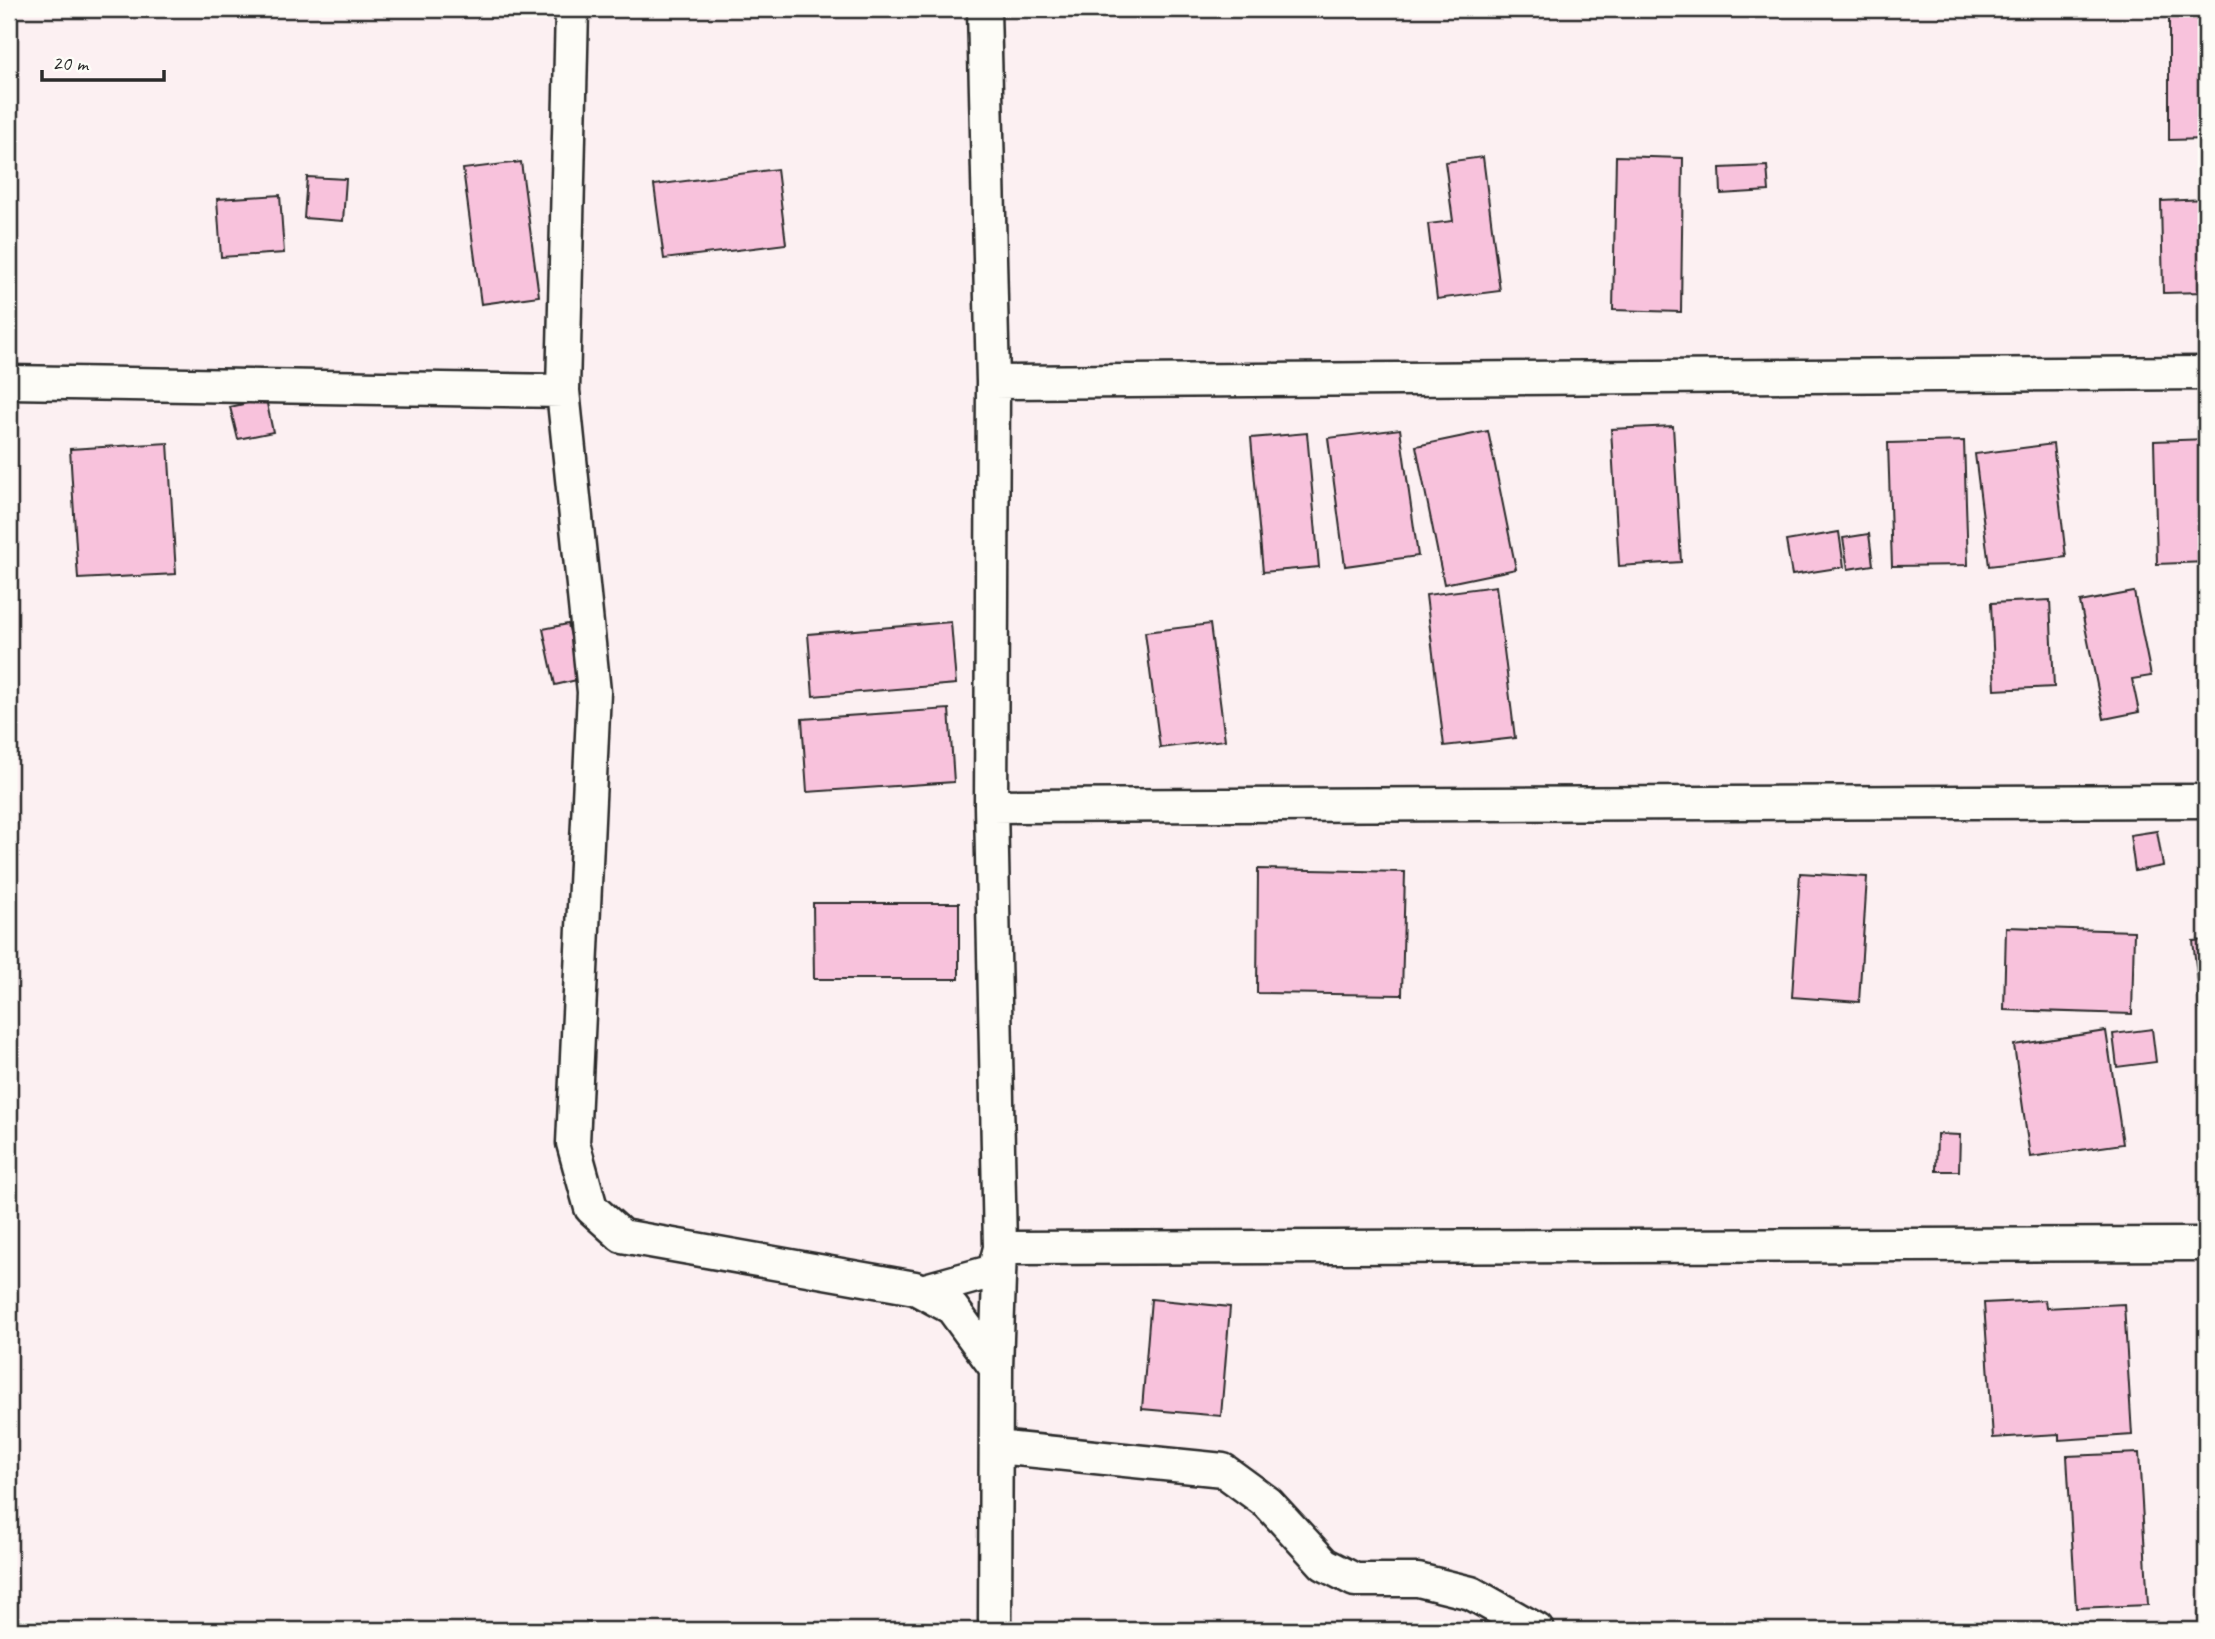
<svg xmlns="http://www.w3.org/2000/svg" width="2215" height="1639" viewBox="0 0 2215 1639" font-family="Caveat,sans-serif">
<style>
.building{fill:#f8c2dc;stroke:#2b2b2b;stroke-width:2}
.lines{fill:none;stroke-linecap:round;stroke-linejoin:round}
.street-casing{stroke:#2b2b2b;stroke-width:37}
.street{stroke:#fdfcf7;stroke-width:32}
</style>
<rect width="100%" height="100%" fill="#fcf0f2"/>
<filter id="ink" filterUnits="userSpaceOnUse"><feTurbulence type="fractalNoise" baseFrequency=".0143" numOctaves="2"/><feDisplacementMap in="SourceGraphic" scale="14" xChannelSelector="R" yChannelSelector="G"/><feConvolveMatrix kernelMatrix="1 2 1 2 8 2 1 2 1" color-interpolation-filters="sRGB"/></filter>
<g filter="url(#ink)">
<path class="building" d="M2169 9H2206V139L2169 140Z
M1616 156 1683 158 1681 312 1613 310Z
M1483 157 1500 291 1437 299 1428 224 1453 221 1445 162Z
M521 162 539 296 481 304 463 169Z
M1767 166 1769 191 1721 194 1720 168Z
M777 169 786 244 664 259 654 185Z
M307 177 346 179 343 221 304 218Z
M280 195 284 253 221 257 217 199Z
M2206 199V292L2163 293 2161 201Z
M266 399 273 432 238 439 230 407Z
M1673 426 1681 562 1619 566 1611 429Z
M1400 429 1418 556 1345 566 1328 438Z
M1488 431 1516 569 1444 584 1416 446Z
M1307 433 1319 567 1263 572 1251 438Z
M2206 439V562L2157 564 2154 441Z
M1964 441 1968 565 1892 566 1888 443Z
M168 443 176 574 78 579 70 449Z
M2053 444 2066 557 1989 566 1975 454Z
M1839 532 1844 567 1792 575 1786 541Z
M1869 534 1873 565 1848 569 1843 538Z
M1496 586 1515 738 1444 746 1426 595Z
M2134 592 2151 676 2132 679 2139 712 2104 719 2080 602Z
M2050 600 2054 687 1995 690 1991 603Z
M951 622 956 684 813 696 808 634Z
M568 624 581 679 555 685 543 629Z
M1210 624 1225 740 1160 748 1145 632Z
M949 709 954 782 807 792 802 719Z
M2157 831 2163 866 2135 871 2130 835Z
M1258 869 1405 872 1402 995 1257 993Z
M1800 873 1867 877 1859 1002 1792 997Z
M813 903H959V979H814Z
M2006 927 2134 931 2132 1014 2004 1010Z
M2206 940V1015L2202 1016 2193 941Z
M2152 1029 2156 1062 2117 1067 2113 1034Z
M2106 1031 2123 1144 2030 1157 2014 1045Z
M1937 1134 1960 1135 1959 1171H1936Z
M1151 1299 1230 1307 1221 1416 1142 1409Z
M2045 1300 2046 1308 2124 1304 2132 1435 2059 1440V1434L1993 1438 1984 1303Z
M2139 1453 2148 1605 2076 1608 2067 1456Z"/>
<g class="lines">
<g class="street-casing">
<path id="street" d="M572 9 563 391 594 692 573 1143 591 1208 622 1236 915 1288 952 1308 996 1368
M984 9 993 382 991 806 1000 1248 996 1368 995 1630
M9 382 563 391
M993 382 2206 373
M991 806 2206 801
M922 1291 994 1271 1000 1248 2206 1244
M996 1447 1223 1470 1268 1503 1324 1564 1355 1580H1418L1471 1593 1537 1630"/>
</g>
<use href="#street" class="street"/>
</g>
</g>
<rect width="2215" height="1639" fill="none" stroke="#fdfcf7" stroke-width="35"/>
<rect x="18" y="18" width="2180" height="1604" fill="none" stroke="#2b2b2b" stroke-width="2.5" filter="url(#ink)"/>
<path d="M42 70v10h122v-10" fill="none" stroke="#2b2b2b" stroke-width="3.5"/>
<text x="52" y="70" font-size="21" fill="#2b2b2b" stroke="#fdfcf7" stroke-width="5" paint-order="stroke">20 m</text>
</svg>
